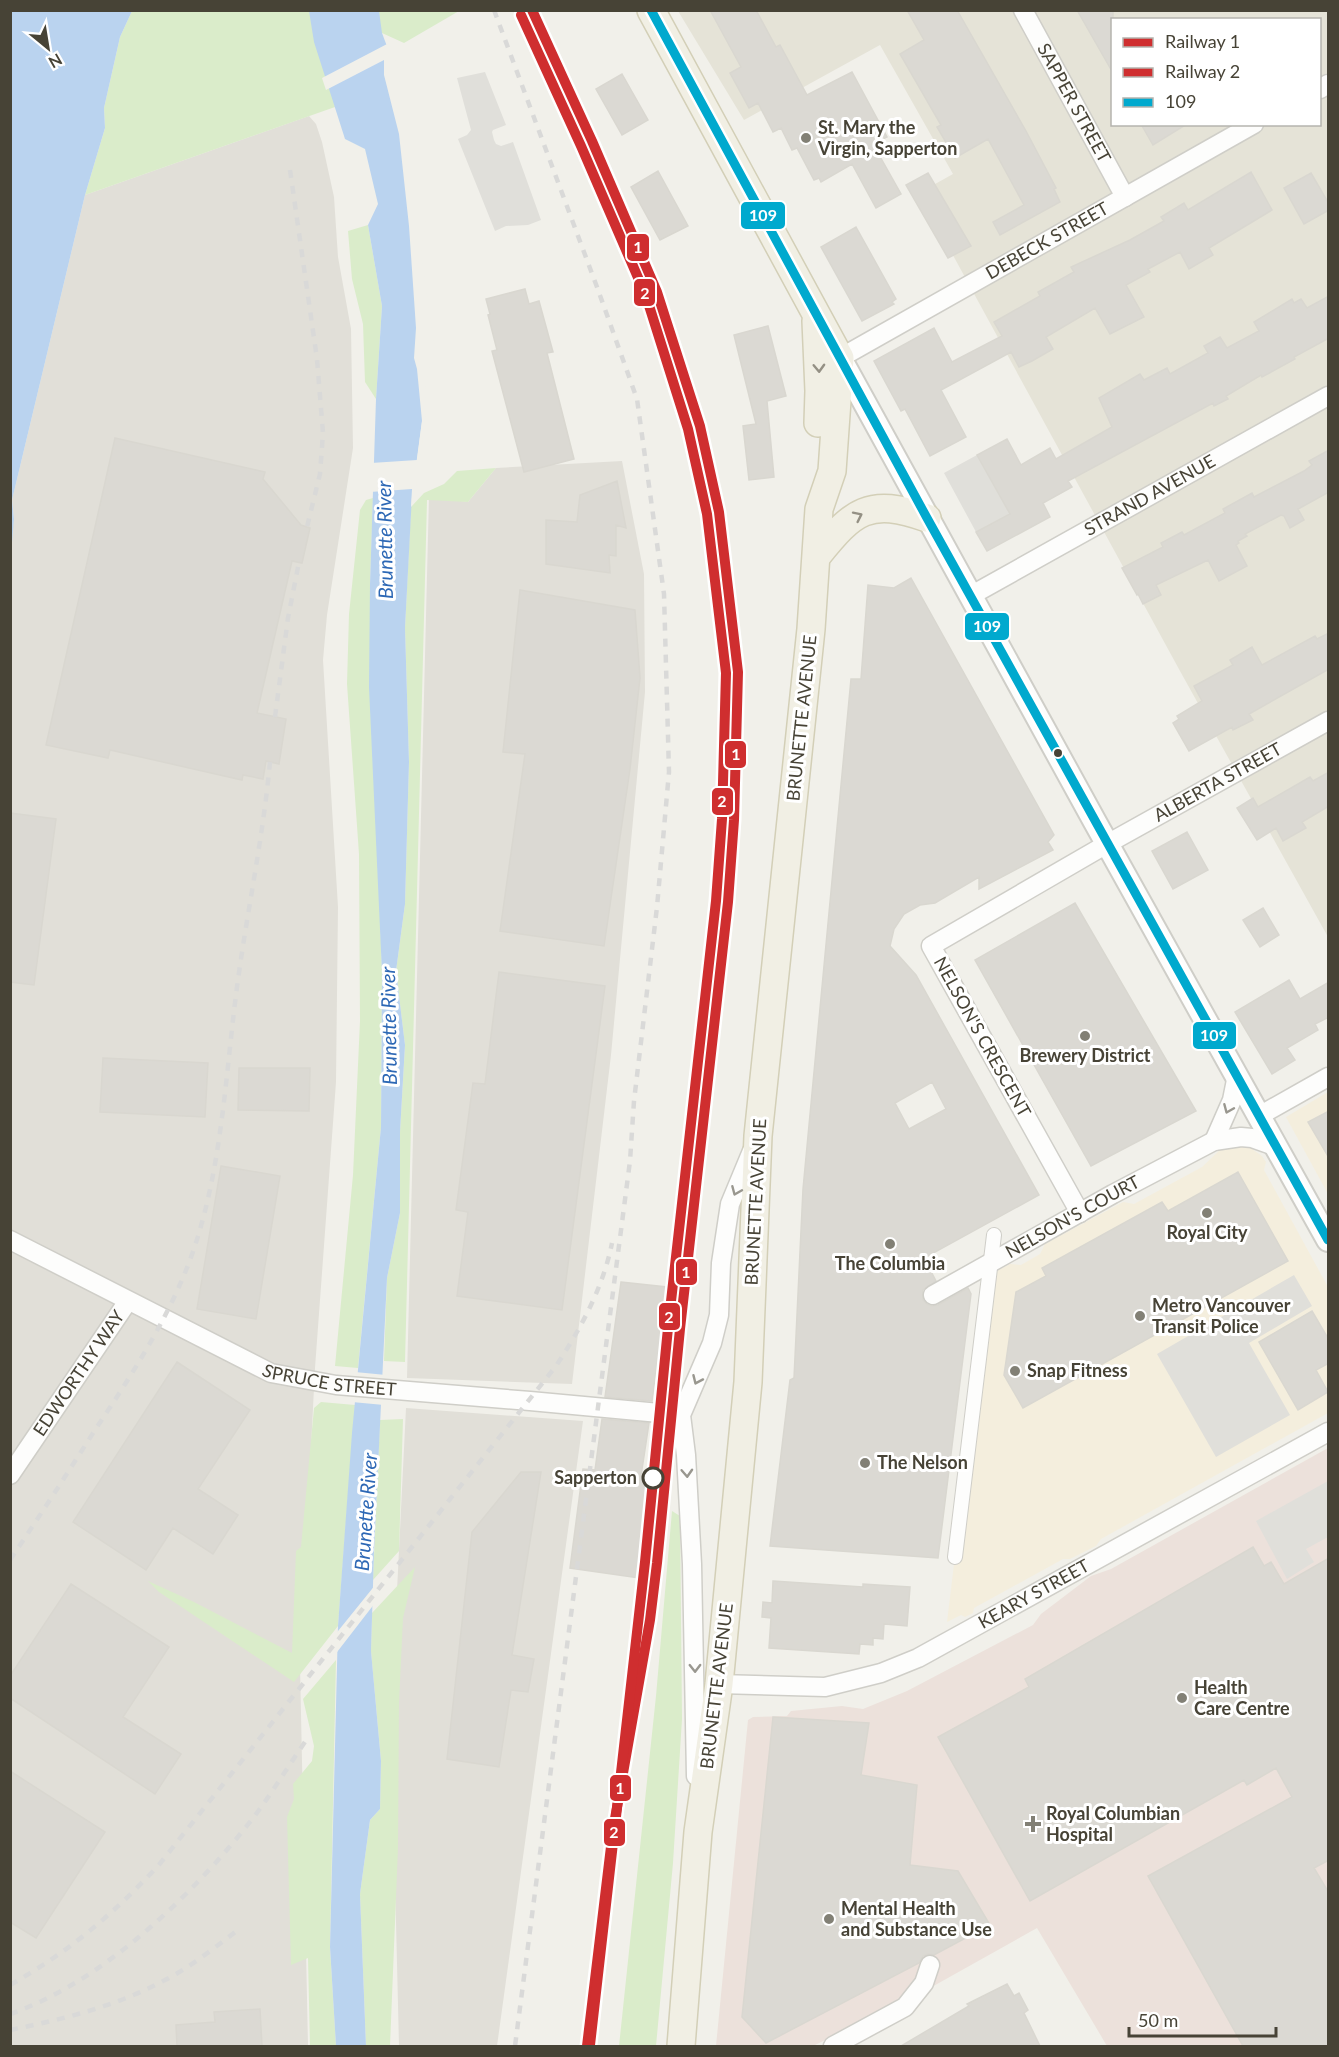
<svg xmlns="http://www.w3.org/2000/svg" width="1339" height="2057" viewBox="0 0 1339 2057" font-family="Lato,sans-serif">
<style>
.residential{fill:#e5e3d7;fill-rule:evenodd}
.commercial{fill:#f4eedd}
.industrial{fill:#e1dfd8}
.medical{fill:#ece1db}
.green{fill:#daecca}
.parking{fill:#e0dfda}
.water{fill:#bad3ef}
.pier{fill:#f1f0ea}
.building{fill:#dbd9d3;stroke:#d9d7d0;stroke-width:1.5;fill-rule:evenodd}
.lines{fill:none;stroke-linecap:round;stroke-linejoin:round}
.pedestrian-casing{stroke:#cfcec8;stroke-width:16}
.minor-casing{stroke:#cfcec8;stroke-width:21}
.tertiary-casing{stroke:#cfcec8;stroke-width:26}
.primary-casing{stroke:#d3cfb7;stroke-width:30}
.pedestrian{stroke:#fdfdfc;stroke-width:14}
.minor{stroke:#fdfdfc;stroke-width:18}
.tertiary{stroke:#fdfdfc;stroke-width:22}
.primary{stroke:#f1efe4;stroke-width:27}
.rail{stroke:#d9d9d8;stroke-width:4.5;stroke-dasharray:8 8;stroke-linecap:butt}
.bus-1-casing{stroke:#fff;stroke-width:14}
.bus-1{stroke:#00a9ce;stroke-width:9}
.rail-1-casing{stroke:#fff;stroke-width:15}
.rail-2-casing{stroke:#fff;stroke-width:15}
.rail-1{stroke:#cf2e2f;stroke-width:10}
.rail-2{stroke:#cf2e2f;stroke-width:10}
.oneway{stroke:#949084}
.oneway2{stroke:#99978f}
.poi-dot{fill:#828075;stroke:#fff;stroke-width:2}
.bus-dot{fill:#474336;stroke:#fff;stroke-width:2}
.stop-dot{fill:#fff;stroke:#474336;stroke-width:3}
.labels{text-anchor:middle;stroke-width:6;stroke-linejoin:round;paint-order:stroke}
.street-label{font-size:18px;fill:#474336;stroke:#fff}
.poi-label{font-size:18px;font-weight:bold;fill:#474336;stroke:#fff;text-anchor:start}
.stop-label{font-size:18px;font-weight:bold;fill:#474336;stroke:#fff;text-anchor:end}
.water-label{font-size:20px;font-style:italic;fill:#2d68b5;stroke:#fff}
.line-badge{stroke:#fff;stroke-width:2}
.badge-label{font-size:16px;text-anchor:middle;font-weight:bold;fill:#fff}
</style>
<rect width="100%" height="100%" fill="#f1f0ea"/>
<path class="residential" d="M678 11H1328V937L1180 671 919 193 953 174 880 45 744 120ZM1112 20H1320V124H1112Z"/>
<path class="commercial" d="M1328 1092V1194L1286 1117Z
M1236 1145 1248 1146 1262 1156 1266 1162 1264 1170 1328 1287V1413L1101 1539 1096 1546 1070 1559H1063L974 1608 973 1613 965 1617 961 1615 947 1622 989 1275 1010 1264 1021 1265 1040 1254 1045 1244 1123 1202 1134 1204 1202 1167 1221 1149Z"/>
<path class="industrial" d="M309 116 316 124 322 142 334 197 338 257 351 329 353 448 327 615 323 660 338 907 336 1082 315 1368 300 1666 308 2046H11L10 554 14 518 12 500 85 195Z
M622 461 644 574 645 692 611 1055 572 1384 407 1378 429 496 468 502 496 468Z
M406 1408 583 1421 497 2046H399L391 1713Z"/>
<path class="medical" d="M1328 1448V2046H1107L1037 1928 921 1993 813 2046H716L748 1720 753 1717 787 1716 791 1711 842 1706 863 1709 907 1691 1033 1625 1041 1614 1091 1576 1111 1569Z"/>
<path class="green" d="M132 11H318L335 107 85 195 105 128 104 108 120 37Z
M359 11H459L404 43 382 33 384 75Z
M368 225 382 306 376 399 365 382 363 324 352 279 348 231Z
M496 468 468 502 427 500 405 1362 384 1361 387 1278 400 1213V1132L405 1045 396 971 405 904 409 762 405 628 411 507 424 493 444 484 457 471Z
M373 498 370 584 382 973 381 1127 358 1368 335 1366 353 1175 360 1021 359 854 347 684 349 614 360 510 366 500Z
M321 1402 355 1405 338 1626 294 1682 159 1592 148 1581 194 1602 292 1653 296 1551 301 1547 314 1408Z
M403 1419 399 1551 373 1580 380 1420Z
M672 1511 680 1516 682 1719 673 1863 656 2046H619L656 1696Z
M415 1567 403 1618 399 1702 398 1848 390 2046H366L360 1894 370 1820 380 1809 381 1761 371 1651 372 1613Z
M336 1660 330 1947 336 2046H310L308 1958 291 1965 287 1817 294 1799 293 1784 312 1761 314 1746 303 1699Z"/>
<path class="parking" d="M485 72 506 125 493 130 492 132 494 140 496 144 501 146 513 142 541 220 528 225 506 226 495 231 458 139 467 135 471 130 457 78Z
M977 455 1010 514 976 532 944 473Z
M1294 1275 1312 1306 1249 1343 1290 1415 1216 1457 1157 1354Z
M1328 1481V1537L1306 1549 1314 1562 1287 1579 1256 1521Z"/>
<path class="water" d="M11 10 132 11 120 37 104 108 105 128 85 195 12 500 14 519 11 554Z
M309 11H379L382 33 394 65 418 255 423 381 422 421 412 495 405 628 409 762 405 904 396 971 405 1045 400 1132V1213L387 1278 374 1552 371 1651 381 1761 380 1809 370 1820 360 1894 366 2046H336L330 1947 338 1626 352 1433 381 1127 382 973 369 687 370 584 376 399 382 306 368 225 378 204 365 149 345 139 314 42Z"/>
<path class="pier" d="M389 43 397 64 404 118 414 149 426 217 421 255 435 349 426 381 425 422 414 502 411 507 412 489 370 492 371 463 417 460 422 421 417 369 414 358 416 328 409 226 399 134 384 75V60L326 90 322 78Z
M355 1372 386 1375 384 1405 352 1402Z
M376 1584 375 1603 334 1656V1636Z"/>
<path class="building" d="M710 10H756L776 47 780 45 807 95 852 72 887 137 873 144 901 194 876 208 852 164 821 182 819 178 814 180 797 148 792 150 781 128 773 132 758 103 749 108 730 73 741 67Z
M907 10H957L1026 131 1056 188 1054 189 1060 202 1000 235 993 222 1024 205 988 139 955 158 937 127 941 125 900 54 924 40Z
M1077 10H1113V73Z
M622 74 648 120 622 135 596 89Z
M1141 124H1187L1153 145Z
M658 171 688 226 660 240 631 187Z
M1251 172 1272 210 1209 248 1213 255 1189 269 1180 252 1148 269 1150 272 1126 285 1144 317 1110 334 1095 308 1046 337 1053 349 1032 361 1019 367 1011 352 941 390 966 437 930 456 905 409 901 411 874 361 934 328 952 362 1002 336 994 322 1040 296 1038 292 1074 272 1071 267 1130 240 1164 221 1161 217 1184 203 1188 210Z
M928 173 971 246 948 258 906 185Z
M1311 173 1329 204V210L1304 224 1284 188Z
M856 227 896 299 892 302 894 304 862 321 821 247Z
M525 289 529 304 539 301 553 352 547 353 574 459 524 472 492 351 497 350 488 315 490 314 486 299Z
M1329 296V338L1294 357 1295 359 1262 377 1261 375 1226 396 1228 399 1214 406 1213 403 1068 481 1072 487 1043 503 1050 517 987 551 976 532 1010 514 977 455 1007 439 1021 465 1050 448 1056 459 1112 427 1099 398 1140 374 1144 380 1167 368 1170 374 1208 353 1204 346 1220 337 1227 348 1259 331 1254 322 1292 299 1294 303 1301 299 1307 308Z
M768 326 786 396 767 401 774 477 749 480 743 426 756 424 734 335Z
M115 438 265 472 263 479 301 525 310 528 302 563 292 561 257 713 286 719 279 764 266 761 263 779 243 775 242 780 110 750 108 758 46 745Z
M1329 450V495L1327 493 1298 509 1304 520 1290 528 1284 516 1281 515 1245 534 1247 536 1238 541 1239 543 1236 545 1247 566 1219 581 1208 560 1156 585 1161 595 1143 604 1138 594 1137 595 1122 568 1163 547 1161 543 1182 532 1184 535 1225 513 1223 509 1252 493 1254 497 1304 471 1312 465 1309 461Z
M617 481 626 528 616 525V556L609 555 610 573 546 564V520L577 522 580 495Z
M911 578 1054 835 1048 842 1053 850 979 889V877L935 903 920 905 904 914 894 929 890 946 916 975 1039 1195 924 1258 936 1281 923 1290V1300L927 1304 932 1306 938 1305 968 1288 971 1294 938 1558 770 1546 790 1380 794 1378 803 1189 851 679H861L868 585 894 588ZM932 1082 946 1109 909 1129 895 1103Z
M520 590 635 610 640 678 630 769 604 946 500 931 525 754 503 752Z
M1329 633V669L1249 714 1253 720 1233 730 1232 727 1189 751 1173 723 1179 719 1177 716 1202 701 1194 686 1233 665 1230 660 1252 647 1262 665 1315 636 1317 639Z
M1329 772V806L1302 822 1306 828 1283 841 1276 828 1257 840 1237 808 1253 798 1258 807 1310 777 1313 781Z
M10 813 56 819 34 985 10 982Z
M1187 832 1208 870 1173 889 1152 851Z
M1075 903 1196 1111 1091 1166 975 960Z
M1263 908 1279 935 1260 947 1243 920Z
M499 972 605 986 562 1310 457 1296 468 1212 456 1210 473 1083 485 1084Z
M1289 980 1300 999 1329 982V1017L1315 1024 1318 1030 1287 1048 1295 1060 1272 1074 1235 1012Z
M103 1058 208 1063 205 1117 100 1112Z
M239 1068H310L309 1111 238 1110Z
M1329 1111V1158L1308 1122Z
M221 1166 280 1176 256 1319 197 1309Z
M1238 1172 1288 1261 1023 1408 1004 1375 1016 1292 1046 1276 1042 1268 1162 1202 1168 1211Z
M621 1282 667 1287 652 1401 605 1397Z
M1312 1311 1329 1340V1363L1316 1370 1328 1392 1298 1410 1259 1342Z
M177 1362 250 1410 198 1489 238 1515 213 1554 173 1528 146 1570 73 1522Z
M602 1419 649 1423 641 1476 653 1477 639 1578 570 1568 583 1469 595 1470Z
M521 1472H541L512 1655 534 1659 528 1692 511 1690 499 1767 447 1759 472 1532Z
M1253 1547 1264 1566 1271 1562 1284 1584 1329 1558V1860L1314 1868 1329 1893V2046H1243L1148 1876 1292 1797 1276 1768 1247 1785 1244 1780 1030 1901 938 1737 1029 1687 1025 1679Z
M773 1581 863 1587V1584L910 1587 907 1626 884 1624 883 1639 873 1638V1645L860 1644 859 1654 769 1648 771 1618 762 1617 763 1602 772 1603Z
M71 1584 169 1647 123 1717 181 1754 155 1794 10 1698V1676Z
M773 1717 869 1723 861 1775 917 1785 910 1865 958 1871 990 1925 934 1955 928 1954 923 1956 919 1963 766 2043 742 2017Z
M10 1771 105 1832 36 1938 10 1922Z
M1007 1984 1014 1996 1019 1993 1028 2010 1024 2013 1040 2046H901L969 2006 967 2004Z
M260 2009 262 2046H177L176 2025 215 2022 214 2012Z"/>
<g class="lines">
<g class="pedestrian-casing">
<path id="pedestrian" d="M955 1557 994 1235"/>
</g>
<g class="minor-casing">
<g id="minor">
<path id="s1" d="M1023 10 1125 197"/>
<path d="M1320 89 1328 84"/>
<path id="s2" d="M840 358 1254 124"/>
<path id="s3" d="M970 596 1328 396"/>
<path d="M1259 1116 1328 1077"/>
<path d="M1214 1141 1232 1100 1237 1075"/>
<path id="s4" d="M1080 1213 931 946 1107 844 1328 721"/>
<path id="s5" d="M10 1240 271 1373 336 1385 530 1401 681 1415"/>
<path id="s6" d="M933 1295 1113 1194 1214 1141 1241 1137 1252 1138 1277 1147"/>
<path id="s7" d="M10 1475 128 1301"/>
<path id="s8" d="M719 1684 825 1687 881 1673 918 1658 1328 1432"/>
<path d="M696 1776 692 1564 686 1455 681 1415 712 1343 719 1315 721 1263 730 1204 752 1151"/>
<path d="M833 2046 905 2007 924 1983 930 1965"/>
</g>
</g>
<g class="tertiary-casing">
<path id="tertiary" d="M840 358 1095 822 1328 1240"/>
</g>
<g class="primary-casing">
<path id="primary" d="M651 10 840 358 832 471 819 509 811 629 758 1136 748 1382 719 1684 698 1832 681 2046
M816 321 819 391 818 423
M817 556C853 511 869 497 927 518"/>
</g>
<use href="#pedestrian" class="pedestrian"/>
<use href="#minor" class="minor"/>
<use href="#tertiary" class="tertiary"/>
<use href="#primary" class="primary"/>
<path class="rail" d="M494 10 597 287 637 399 664 594 669 772 657 907 634 1101 630 1161 515 2046
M290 170 317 359 323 433 320 474 307 527
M275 717 288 618 299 562
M10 1560C39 1517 67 1474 95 1430 131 1376 167 1321 190 1260 222 1173 225 1078 237 987 247 912 263 838 270 762
M10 1985C70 1951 111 1916 158 1866L556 1366C581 1328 603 1288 612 1243
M10 2014C103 1982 194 1894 253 1818 272 1793 289 1765 307 1739
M10 2030C64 2019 117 2006 165 1980 191 1967 215 1947 238 1930"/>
<g class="bus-1-casing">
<path id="bus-1" d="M651 10 927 518 1328 1240"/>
</g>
<use href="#bus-1" class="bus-1"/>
<g class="rail-1-casing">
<path id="rail-1" d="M532 10 592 141 657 292 700 426 719 512 738 672 734 820 728 902 680 1329 657 1563 650 1620 613 1830 587 2046"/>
</g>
<g class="rail-2-casing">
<path id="rail-2" d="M521 15 581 146 646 296 688 429 707 514 726 673 722 819 716 901 668 1328 645 1562 590 2045"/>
</g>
<use href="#rail-1" class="rail-1"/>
<use href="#rail-2" class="rail-2"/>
</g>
<defs><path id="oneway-chevron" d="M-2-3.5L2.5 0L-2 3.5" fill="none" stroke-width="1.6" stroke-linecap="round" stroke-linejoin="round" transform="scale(1.5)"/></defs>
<g class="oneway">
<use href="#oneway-chevron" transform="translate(819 368) rotate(88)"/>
<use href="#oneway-chevron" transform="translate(858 516) rotate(-26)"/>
</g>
<g class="oneway2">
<use href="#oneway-chevron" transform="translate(1228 1109) rotate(113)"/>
<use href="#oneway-chevron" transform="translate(736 1191) rotate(113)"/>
<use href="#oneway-chevron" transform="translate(697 1380) rotate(114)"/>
<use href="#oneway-chevron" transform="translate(687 1473) rotate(87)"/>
<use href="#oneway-chevron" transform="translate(695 1668) rotate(89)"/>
</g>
<g class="poi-dot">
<circle cx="806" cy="138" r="6"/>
<circle cx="1085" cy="1036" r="6"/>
<circle cx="1207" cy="1213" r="6"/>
<circle cx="890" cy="1244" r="6"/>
<circle cx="1140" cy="1316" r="6"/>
<circle cx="1015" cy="1371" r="6"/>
<circle cx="865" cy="1463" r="6"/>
<circle cx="1182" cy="1698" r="6"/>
<path d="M1030 1815h6v6h6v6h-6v6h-6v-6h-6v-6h6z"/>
<circle cx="829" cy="1919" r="6"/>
</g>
<circle class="bus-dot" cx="1058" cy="753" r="5"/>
<circle class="stop-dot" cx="653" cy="1478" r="10"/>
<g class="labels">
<g class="street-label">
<text dy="6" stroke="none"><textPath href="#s1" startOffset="106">SAPPER STREET</textPath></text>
<text dy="6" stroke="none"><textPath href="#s2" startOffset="238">DEBECK STREET</textPath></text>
<text dy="6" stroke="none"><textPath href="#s3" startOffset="206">STRAND AVENUE</textPath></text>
<text transform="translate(802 718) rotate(-84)" y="6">BRUNETTE AVENUE</text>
<text dy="6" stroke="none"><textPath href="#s4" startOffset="636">ALBERTA STREET</textPath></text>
<text transform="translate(982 1037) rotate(61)" y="6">NELSON'S CRESCENT</text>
<text transform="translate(756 1202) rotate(-87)" y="6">BRUNETTE AVENUE</text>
<text dy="6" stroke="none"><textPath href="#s6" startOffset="160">NELSON'S COURT</textPath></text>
<text dy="6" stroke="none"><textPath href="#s7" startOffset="123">EDWORTHY WAY</textPath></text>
<text dy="6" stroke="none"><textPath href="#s5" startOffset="352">SPRUCE STREET</textPath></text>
<text dy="6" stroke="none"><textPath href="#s8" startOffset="336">KEARY STREET</textPath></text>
<text transform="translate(717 1686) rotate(-83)" y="6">BRUNETTE AVENUE</text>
</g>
<g class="poi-label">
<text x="818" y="134">St. Mary the<tspan x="818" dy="21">Virgin, Sapperton</tspan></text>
<text x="1085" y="1062" text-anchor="middle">Brewery District</text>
<text x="1207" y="1239" text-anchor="middle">Royal City</text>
<text x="890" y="1270" text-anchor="middle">The Columbia</text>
<text x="1152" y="1312">Metro Vancouver<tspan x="1152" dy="21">Transit Police</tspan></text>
<text x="1027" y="1377">Snap Fitness</text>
<text x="877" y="1469">The Nelson</text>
<text x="1194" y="1694">Health<tspan x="1194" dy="21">Care Centre</tspan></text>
<text x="1046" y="1820">Royal Columbian<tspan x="1046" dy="21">Hospital</tspan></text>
<text x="841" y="1915">Mental Health<tspan x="841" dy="21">and Substance Use</tspan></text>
</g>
<g class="stop-label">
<text x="637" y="1484">Sapperton</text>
</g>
<g class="water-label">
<text transform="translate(385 540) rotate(-91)" y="7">Brunette River</text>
<text transform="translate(389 1026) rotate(-91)" y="7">Brunette River</text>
<text transform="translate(366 1512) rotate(-86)" y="7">Brunette River</text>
</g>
</g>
<g class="line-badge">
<rect x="740" y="201" width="46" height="29" rx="6" fill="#00a9ce"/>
<rect x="626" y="233" width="24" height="29" rx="6" fill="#cf2e2f"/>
<rect x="633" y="278" width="23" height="29" rx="6" fill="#cf2e2f"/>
<rect x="964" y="612" width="46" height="29" rx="6" fill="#00a9ce"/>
<rect x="724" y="740" width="23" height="29" rx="6" fill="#cf2e2f"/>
<rect x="711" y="787" width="23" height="29" rx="6" fill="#cf2e2f"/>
<rect x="1192" y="1021" width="45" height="29" rx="6" fill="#00a9ce"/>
<rect x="675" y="1258" width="23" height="28" rx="6" fill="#cf2e2f"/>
<rect x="658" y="1302" width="23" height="29" rx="6" fill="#cf2e2f"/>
<rect x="609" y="1774" width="23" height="28" rx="6" fill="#cf2e2f"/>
<rect x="603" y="1818" width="23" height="29" rx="6" fill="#cf2e2f"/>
</g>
<g class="badge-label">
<text x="763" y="221">109</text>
<text x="638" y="253">1</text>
<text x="645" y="299">2</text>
<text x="987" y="632">109</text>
<text x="736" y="760">1</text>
<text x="722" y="807">2</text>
<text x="1214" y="1041">109</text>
<text x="686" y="1278">1</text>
<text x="669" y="1323">2</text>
<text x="620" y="1794">1</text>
<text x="614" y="1838">2</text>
</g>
<rect width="1339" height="2057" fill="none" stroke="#474336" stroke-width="24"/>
<rect x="1111" y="18" width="210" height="108" fill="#ffffff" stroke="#b5b4af" stroke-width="1.5"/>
<rect x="1123" y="38" width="30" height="9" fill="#cf2e2f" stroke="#b5b4af" stroke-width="1.5"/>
<text x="1165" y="48" font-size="18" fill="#474336">Railway 1</text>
<rect x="1123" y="68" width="30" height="9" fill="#cf2e2f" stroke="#b5b4af" stroke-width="1.5"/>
<text x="1165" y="78" font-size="18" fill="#474336">Railway 2</text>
<rect x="1123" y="98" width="30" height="9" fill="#00a9ce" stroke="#b5b4af" stroke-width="1.5"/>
<text x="1165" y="108" font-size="18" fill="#474336">109</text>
<g transform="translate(48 48) rotate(150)" stroke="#ffffff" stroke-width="4.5" paint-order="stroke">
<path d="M0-4.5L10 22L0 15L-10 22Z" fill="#474336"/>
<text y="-9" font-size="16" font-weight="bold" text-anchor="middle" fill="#474336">N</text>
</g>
<path d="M1129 2027v9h147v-9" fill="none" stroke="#474336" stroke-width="3"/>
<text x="1138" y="2027" font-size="18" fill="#474336" stroke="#ffffff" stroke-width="4.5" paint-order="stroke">50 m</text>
</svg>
